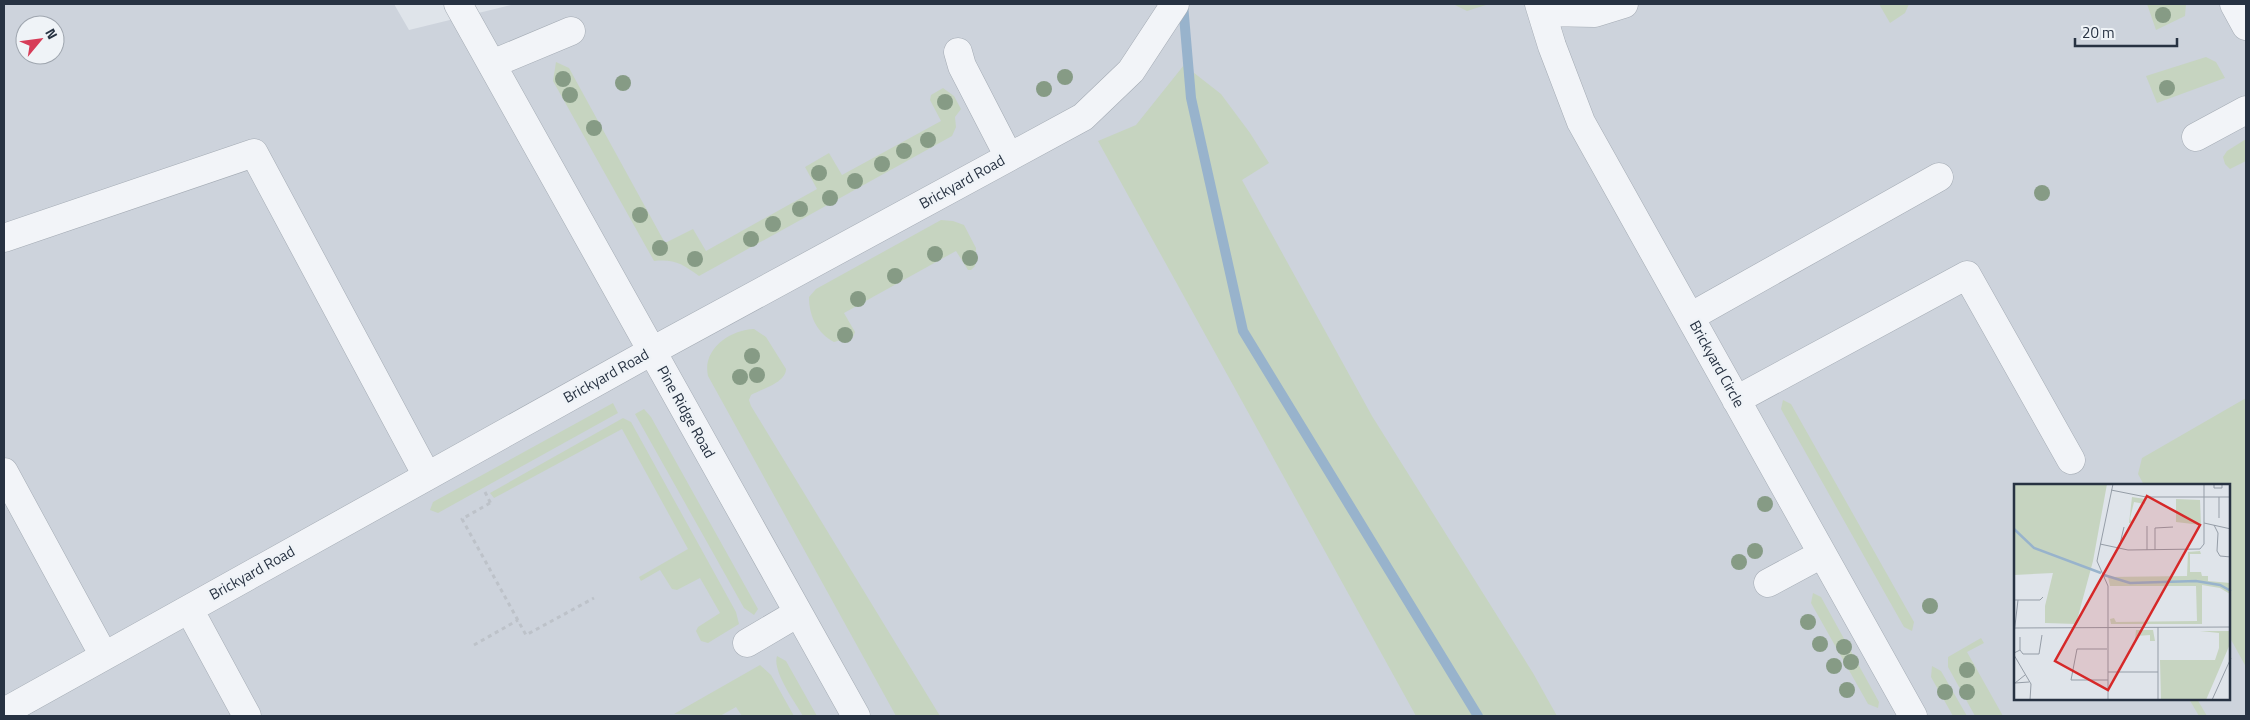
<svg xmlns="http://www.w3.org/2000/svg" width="2250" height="720" viewBox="0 0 2250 720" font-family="'Titillium Web',sans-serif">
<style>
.built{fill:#cdd3dc;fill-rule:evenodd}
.green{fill:#c6d4c0}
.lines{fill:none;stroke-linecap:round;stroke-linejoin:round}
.stream{stroke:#98b3cc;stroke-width:10}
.minor-casing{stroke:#a4abb4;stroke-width:29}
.path{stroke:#bdc2c9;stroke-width:3;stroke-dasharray:4 4;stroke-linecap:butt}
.minor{stroke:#f2f4f8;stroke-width:28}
.tree{fill:#869b85}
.labels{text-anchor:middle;stroke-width:5;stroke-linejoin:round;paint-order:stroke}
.street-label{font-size:15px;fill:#273242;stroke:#eff3f7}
.inset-river{fill:none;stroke:#98b3cc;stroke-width:2.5}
.inset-road{fill:none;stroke:#959da7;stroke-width:1}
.view{fill:#d62828;fill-opacity:0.15;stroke:#d62828;stroke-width:2.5}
.inset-edge{fill:none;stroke:#273242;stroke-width:2.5}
</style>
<rect width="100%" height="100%" fill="#dfe4ea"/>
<path class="built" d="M4 4H394L409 30 515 4H2246V716H4ZM25 25H55V55H25ZM2015 485H2229V699H2015Z"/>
<path class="green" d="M1453 4H1489L1467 11Z
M1879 4H1909L1905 13 1890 23Z
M2147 4H2186L2185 16 2156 30Z
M2206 57 2216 62 2225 78 2157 103 2146 76Z
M556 62 569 68 665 243 693 229 706 251 817 189 805 167 829 153 842 175 941 121 930 100 931 95 943 88 954 96 961 109 955 117 956 127 952 136 699 276C682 264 675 259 654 261L553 81Z
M1184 65 1221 94 1250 133 1269 163 1242 180 1372 416 1533 673 1557 716H1416L1098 141 1136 125Z
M2246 139V161L2230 169 2225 164 2223 157 2227 151Z
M941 220 953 221 964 225 976 248 975 266 971 270H968L956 251 844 313 855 332 853 337 834 342C817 333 809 316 809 297L816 289Z
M754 329 766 337 786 369C786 383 761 389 751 395L749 400 751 406 940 716H896L708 376C702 349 730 330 754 329Z
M2246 398V667L2229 636V485H2144L2138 474 2142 458Z
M1783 400 1791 404 1914 622 1912 631 1904 627 1781 409Z
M613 403 618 413 438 513 430 510 433 502Z
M644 409 651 417 758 609 754 615 744 608 635 414Z
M623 418 631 422 736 612 739 624 708 643 701 641 696 631 698 627 720 613 700 578 677 590 672 589 660 570 641 581 639 577 688 549 622 429 494 498 490 493Z
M1813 593 1821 597 1879 702 1878 708 1868 704 1811 603Z
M1981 638 1984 643 1967 652 2003 716H1975L1948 667V657Z
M777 656 786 661 817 716H803C795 702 772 671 777 656Z
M760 665 771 675 794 716H742L736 707 720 716 674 714Z
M1932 666 1941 671 1967 716H1953L1931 677Z
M2189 699H2197L2207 716H2199Z"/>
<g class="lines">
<path class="stream" d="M1183 4 1191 98 1243 331 1478 716"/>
<g class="minor-casing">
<path id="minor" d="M458 4 856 716
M1539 4 1552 46 1581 122 1913 716
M2234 4 2246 26
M1542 12 1595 13 1624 4
M958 52 962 66 1009 157
M492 64 571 31
M2196 137 2246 110
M4 238 254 153 427 476
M1690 317 1939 177
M1736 400 1967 275 2071 460
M4 472 104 656
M1768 583 1822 554
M189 609 247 716
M747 643 798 613
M4 712 652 351 1083 117 1131 71 1175 4"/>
</g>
<path class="path" d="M485 492 492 506
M490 503 462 519 526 635 594 598
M474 645 518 620"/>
<use href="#minor" class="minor"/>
</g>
<g class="tree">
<circle cx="2163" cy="15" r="8"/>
<circle cx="1065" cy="77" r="8"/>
<circle cx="563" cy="79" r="8"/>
<circle cx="623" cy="83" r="8"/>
<circle cx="2167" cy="88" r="8"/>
<circle cx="1044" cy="89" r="8"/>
<circle cx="570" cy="95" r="8"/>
<circle cx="945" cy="102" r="8"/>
<circle cx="594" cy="128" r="8"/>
<circle cx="928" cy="140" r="8"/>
<circle cx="904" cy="151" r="8"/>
<circle cx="882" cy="164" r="8"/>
<circle cx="819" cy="173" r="8"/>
<circle cx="855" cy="181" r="8"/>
<circle cx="2042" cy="193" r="8"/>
<circle cx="830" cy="198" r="8"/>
<circle cx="800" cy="209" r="8"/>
<circle cx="640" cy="215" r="8"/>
<circle cx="773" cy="224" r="8"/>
<circle cx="751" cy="239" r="8"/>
<circle cx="660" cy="248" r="8"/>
<circle cx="935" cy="254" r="8"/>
<circle cx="970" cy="258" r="8"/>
<circle cx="695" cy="259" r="8"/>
<circle cx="895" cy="276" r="8"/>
<circle cx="858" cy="299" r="8"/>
<circle cx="845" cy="335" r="8"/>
<circle cx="752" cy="356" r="8"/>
<circle cx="757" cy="375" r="8"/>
<circle cx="740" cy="377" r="8"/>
<circle cx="1765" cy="504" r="8"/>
<circle cx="1755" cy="551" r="8"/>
<circle cx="1739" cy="562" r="8"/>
<circle cx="1930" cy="606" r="8"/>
<circle cx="1808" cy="622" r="8"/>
<circle cx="1820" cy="644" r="8"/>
<circle cx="1844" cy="647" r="8"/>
<circle cx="1851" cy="662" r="8"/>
<circle cx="1834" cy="666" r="8"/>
<circle cx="1967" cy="670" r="8"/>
<circle cx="1847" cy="690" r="8"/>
<circle cx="1945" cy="692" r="8"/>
<circle cx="1967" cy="692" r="8"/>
</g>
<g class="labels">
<g class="street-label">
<text transform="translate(962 182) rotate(-29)" y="5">Brickyard Road</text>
<text transform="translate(1717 364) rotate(61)" y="5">Brickyard Circle</text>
<text transform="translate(606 376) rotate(-29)" y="5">Brickyard Road</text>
<text transform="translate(686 412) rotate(61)" y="5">Pine Ridge Road</text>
<text transform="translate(252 573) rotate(-29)" y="5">Brickyard Road</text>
</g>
</g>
<g transform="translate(2014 484)">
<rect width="216" height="216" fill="#dfe4ea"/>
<path d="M0 0H93L79 77 62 140 31 139V122L39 89 0 91ZM118 13 131 15V20L120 18 116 35 120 39H115ZM162 15 186 16 187 41 162 38ZM186 67 187 70H176V91V88H187L188 92H194V97L216 99V110L206 104 188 101V140H97L96 135 100 134 102 138 183 137 182 102H96L94 93 173 92 174 68ZM122 146H139L141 157H136V151L123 152 121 156ZM186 147H216V160L192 216H147L146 176H201L205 164V149Z" fill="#c6d4c0"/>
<path class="inset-river" d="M0 45 20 64 87 89M90 91 116 99 182 97 206 101 217 107"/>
<path class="inset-road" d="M200 0V4H208V0M97 6 132 13H217M205 13V34M190 39 217 45M200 41 204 49 203 67 206 72 217 73M133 42V66M86 60 114 66 186 65 190 60V0M105 64 110 43M141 66V44L159 43M0 116H26L29 113M0 144 217 143M0 150 4 116M93 165H63L57 196H94M6 166 9 170H25L28 151M0 169 6 166V153M0 171 17 200 16 216M94 188H144M11 191 1 199 15 198M94 216V102L83 77 99 0M144 216V143M198 216 217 174"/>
<path class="view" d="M133 12 186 41 94 206 41 177Z"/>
<rect width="216" height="216" class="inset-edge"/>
</g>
<rect width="2250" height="720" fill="none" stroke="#273242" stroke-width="10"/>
<g transform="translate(40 40) rotate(61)"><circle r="24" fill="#eff3f7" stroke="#9fa6af"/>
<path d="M0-4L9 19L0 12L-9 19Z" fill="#d73c58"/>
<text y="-8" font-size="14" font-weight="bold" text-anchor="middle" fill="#273242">N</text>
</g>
<path d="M2075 38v8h102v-8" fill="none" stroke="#273242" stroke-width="2.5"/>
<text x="2082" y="38" font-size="15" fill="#273242" stroke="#eff3f7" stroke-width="4" paint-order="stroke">20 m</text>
</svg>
